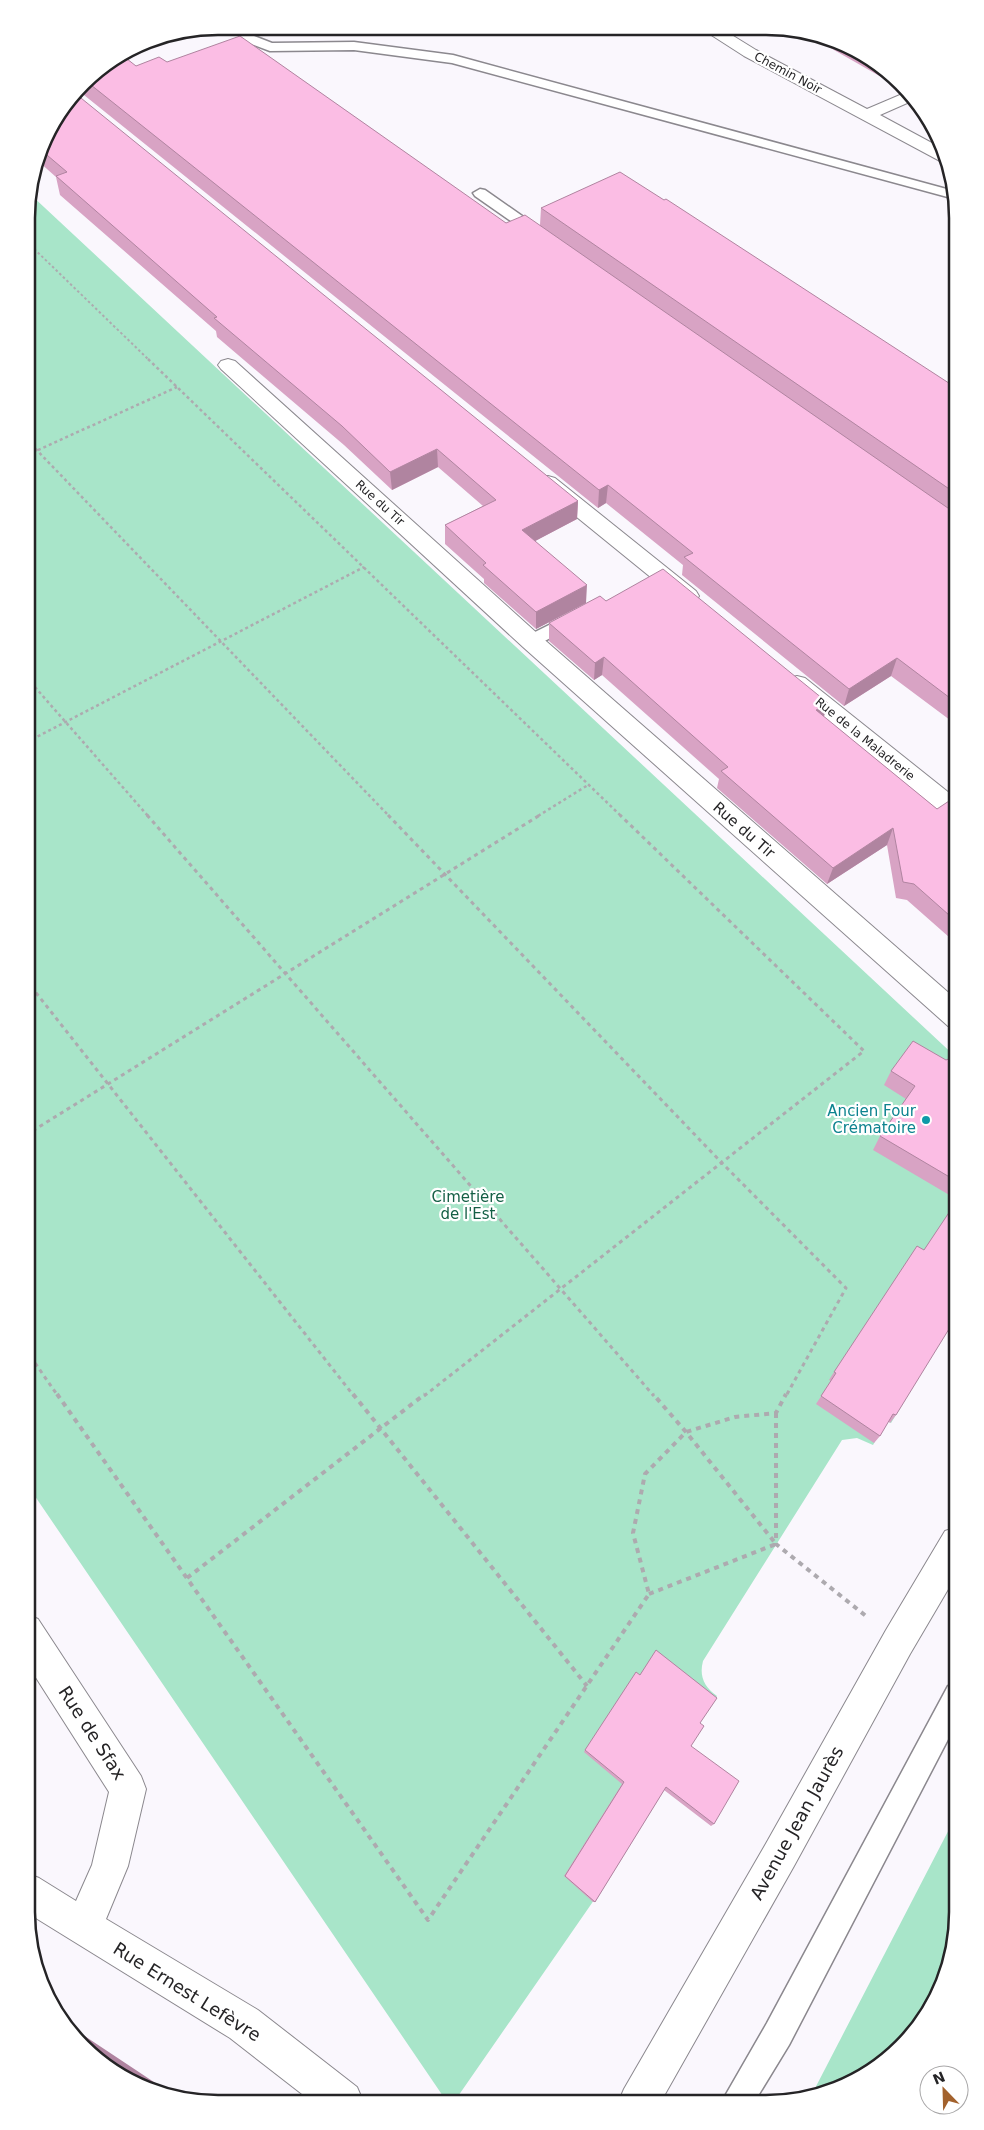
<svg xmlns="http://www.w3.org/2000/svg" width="984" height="2130" viewBox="0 0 984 2130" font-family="'DejaVu Sans',sans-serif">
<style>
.green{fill:#a8e5c9}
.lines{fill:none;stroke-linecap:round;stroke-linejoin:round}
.lane-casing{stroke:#8b888e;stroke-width:3}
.street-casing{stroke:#8b888e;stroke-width:2}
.secondary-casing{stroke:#8b888e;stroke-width:2}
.path-far3{stroke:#adaaaf;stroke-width:2;stroke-dasharray:2.5 2.5;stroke-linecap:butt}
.path-far2{stroke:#adaaaf;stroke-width:2.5;stroke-dasharray:3 3;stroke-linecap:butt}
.path-far1{stroke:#adaaaf;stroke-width:3;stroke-dasharray:4 4;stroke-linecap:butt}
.path{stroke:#adaaaf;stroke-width:4;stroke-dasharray:5 5;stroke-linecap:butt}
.lane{fill:#fff;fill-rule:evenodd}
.street{fill:#fff;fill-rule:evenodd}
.secondary{fill:#fff;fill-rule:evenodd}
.wall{fill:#d8a3c4}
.shaded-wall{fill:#b084a0}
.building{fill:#fbbde4;stroke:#b084a0}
.culture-dot{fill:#0f9aa8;stroke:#fff;stroke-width:2}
.labels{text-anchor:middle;stroke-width:4.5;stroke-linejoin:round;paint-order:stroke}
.far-street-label{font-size:12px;fill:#252426;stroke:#fff}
.street-label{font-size:15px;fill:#252426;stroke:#fff}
.culture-label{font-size:15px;fill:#0d838f;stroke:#fff;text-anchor:end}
.park-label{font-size:15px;fill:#145f45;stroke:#fff}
.near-street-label{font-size:18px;fill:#252426;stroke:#fff}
.rim{fill:none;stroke:#252426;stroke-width:2.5}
</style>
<rect width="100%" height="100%" fill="#faf7fd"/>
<path class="green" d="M30 194 958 1059 957 1314 891 1423 887 1421 873 1445 857 1438 842 1440 703 1661C699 1676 704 1687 717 1696L697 1726 701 1729 592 1903 454 2102H447L26 1483 27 205Z
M957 1814V1925L943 1986 910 2038 872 2072 816 2097 810 2098Z"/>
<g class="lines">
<g class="lane-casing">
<path id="lane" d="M231 26H244L254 36 272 43 354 42 453 55 954 191 955 199 452 63 354 50 270 51 246 42Z
M480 189 485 190 545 232 547 235 545 238H535L475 196 473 193Z
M575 612 581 614 584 618 581 622 537 645 531 647 525 645 522 641 525 637Z
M957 1682V1722L789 2045 753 2104 721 2103 767 2023 948 1686Z"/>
</g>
<g class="street-casing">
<path id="street" d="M702 29H722L756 50 867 109 907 92 914 100 880 115 943 149 948 162 940 161 744 56Z
M228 359 235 361 539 635 958 1001V1029L948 1026 523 647 221 369 218 365 221 361Z
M548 476 555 478 696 591 699 596 696 601 688 604 680 601 541 488 538 483 541 478Z
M797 676 805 678 958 800V823L949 821 789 690 785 684 789 678Z
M26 1614 38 1619 141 1776 146 1789 128 1866 106 1919 258 2010 357 2087 363 2101H311L230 2038 26 1912V1873L39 1878 76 1901 92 1865 109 1792 26 1662Z"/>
</g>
<g class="secondary-casing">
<path id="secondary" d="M957 1527V1574L910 1654 794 1866 660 2103H618L624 2089 768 1840 886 1630 945 1531Z"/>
</g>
<path class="path-far3" d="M27 242 149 360"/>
<path class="path-far2" d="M148 359 621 816
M27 440 389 816
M27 455 177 387
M27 678 148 816
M27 742 364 567
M538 816 588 785"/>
<path class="path-far1" d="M147 815 654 1396
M388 815 722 1163 846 1288 786 1396
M26 980 354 1396
M26 1135 540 815
M26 1350 58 1396
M424 1396 864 1051 620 815"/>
<path class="path" d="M57 1394 428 1920 649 1594 633 1533 645 1474 686 1432 735 1417 776 1413 786 1394
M353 1394 587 1686
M776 1413V1544L866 1616
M187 1578 425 1394
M649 1594 776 1544 686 1432 653 1394"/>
<use href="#lane" class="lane"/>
<use href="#street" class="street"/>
<use href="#secondary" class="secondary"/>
</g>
<path class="wall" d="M799 30H803L851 46 893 74 890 82Z
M167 62 506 223 540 225 541 208 958 389V726L891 676 844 706 682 575 683 565 606 503 598 508 79 91 91 74 136 66Z
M46 133 578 501 577 519 535 541 586 603 536 629 484 583V579L445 544V525L483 506 438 467 392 490 344 445 217 337 216 331 60 195 56 177 38 161Z
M606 601 824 717 937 809 958 807V945L907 900 896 898 887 845 827 884 717 788 719 779 602 675 594 680 549 641V623Z
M958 1055V1187L951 1196 873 1150 880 1136 906 1099 884 1085 891 1071 946 1060Z
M834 1372 896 1415 890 1423 888 1421 880 1436 874 1443 816 1404 831 1381 829 1380Z
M700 1723 691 1746 714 1824 711 1826 664 1790 595 1902H593L564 1876 622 1784 584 1752 585 1750Z"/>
<path class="shaded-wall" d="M893 74 897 79 890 82 892 75Z
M437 449 438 467 392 490 390 472Z
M608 485 606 503 598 508 599 490Z
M578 501 577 519 522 548V530Z
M587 585 586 603 536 629V612Z
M604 657 602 675 594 680 595 663Z
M897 658 891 676 844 706 849 689Z
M828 703 823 720 816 710Z
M893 828 887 845 827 884 833 868Z
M59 2019 181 2100 145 2088 83 2047Z"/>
<path class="building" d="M240 36 506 223 525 215 958 515V704L897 658 849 689 684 557 693 553 608 485 599 490 86 81 91 74 122 55 136 66 159 57 167 62Z
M827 38 851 46 893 74 892 75Z
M76 94 578 501 522 530 587 585 536 612 483 565 486 563 445 525 496 500 437 449 390 472 342 426 214 318 217 317 56 176 67 172 41 150 46 133Z
M620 172 664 200 666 199 958 389V495L541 208Z
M663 569 828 703 816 710 937 809 949 801 955 806 958 807V923L914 884 903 882 893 828 833 868 721 771 728 767 604 657 595 663 549 623 600 596 606 601Z
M913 1041 946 1060 958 1055V1182L880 1136 915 1086 891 1071Z
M958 1199 957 1316 896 1415 893 1414 880 1436 821 1396 836 1373 834 1372 917 1246 924 1250Z
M656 1650 717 1698 700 1723 704 1726 691 1746 739 1781 714 1824 666 1787 595 1902 565 1876 624 1782 585 1750 636 1672 640 1675Z
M83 2047 145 2088 133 2084 91 2056Z"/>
<circle class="culture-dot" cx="926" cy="1120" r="5"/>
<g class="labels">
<g class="far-street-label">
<text transform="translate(788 73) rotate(28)" y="4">Chemin Noir</text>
<text transform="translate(380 503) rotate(42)" y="4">Rue du Tir</text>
<text transform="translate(865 739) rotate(39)" y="4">Rue de la Maladrerie</text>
</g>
<g class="street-label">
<text transform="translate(744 830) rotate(41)" y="5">Rue du Tir</text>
</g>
<g class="culture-label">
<text x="916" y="1116">Ancien Four<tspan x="916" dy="17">Crématoire</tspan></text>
</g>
<g class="park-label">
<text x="468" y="1202">Cimetière<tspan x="468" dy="17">de l'Est</tspan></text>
</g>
<g class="near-street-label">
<text transform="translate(92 1733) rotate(57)" y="6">Rue de Sfax</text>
<text transform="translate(797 1823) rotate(-61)" y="6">Avenue Jean Jaurès</text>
<text transform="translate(187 1992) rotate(32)" y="6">Rue Ernest Lefèvre</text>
</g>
</g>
<path d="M0 0H984V2130H0ZM218 35H766A183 183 0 0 1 949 218V1912A183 183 0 0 1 766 2095H218A183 183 0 0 1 35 1912V218A183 183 0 0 1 218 35Z" fill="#fff" fill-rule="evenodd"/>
<path class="rim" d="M218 35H766A183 183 0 0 1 949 218V1912A183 183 0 0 1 766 2095H218A183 183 0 0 1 35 1912V218A183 183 0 0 1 218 35Z"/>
<g transform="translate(944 2090) rotate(337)"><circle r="24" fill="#ffffff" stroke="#a8a7a8"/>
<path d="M0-4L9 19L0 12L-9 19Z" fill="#a3622d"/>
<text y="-8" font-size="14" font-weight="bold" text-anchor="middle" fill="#252426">N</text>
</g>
</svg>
